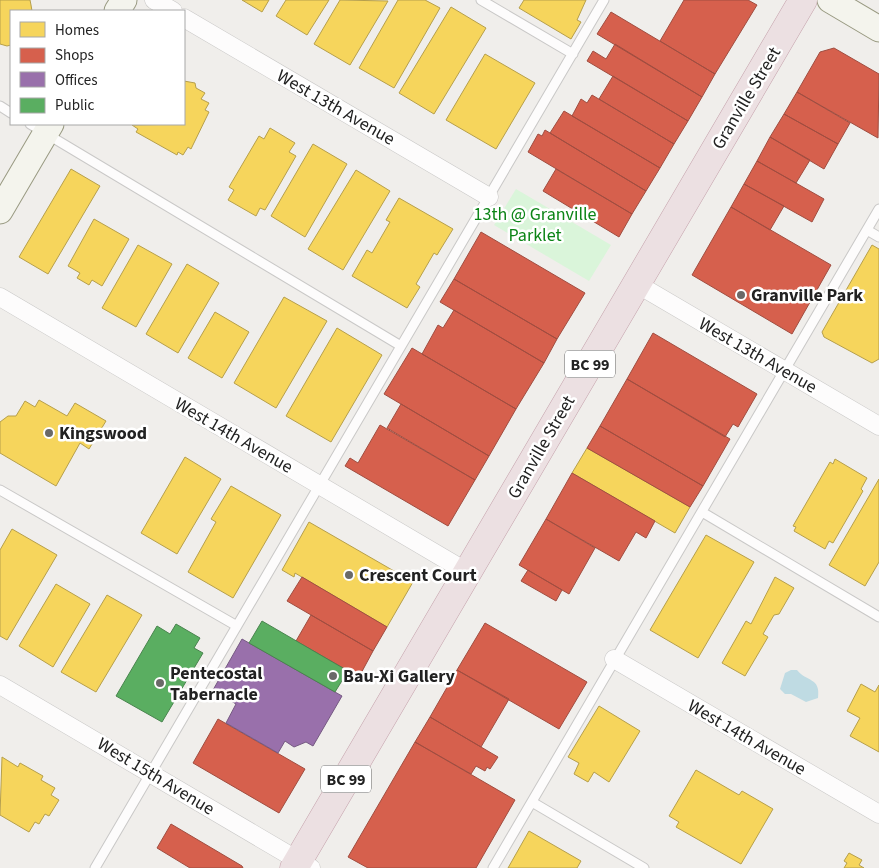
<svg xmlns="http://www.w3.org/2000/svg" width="879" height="868" viewBox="0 0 879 868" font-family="'Source Sans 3',sans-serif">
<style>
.park{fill:#daf5da}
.water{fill:#bfdbe3}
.homes{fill:#f6d55c;stroke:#b69f4b}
.shops{fill:#d6604d;stroke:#a04d40}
.offices{fill:#9970ab;stroke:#755982}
.public{fill:#5aae61;stroke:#49844e}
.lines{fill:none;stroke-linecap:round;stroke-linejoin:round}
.lane-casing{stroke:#c9c8c7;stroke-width:11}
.street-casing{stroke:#c9c8c7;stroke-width:19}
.secondary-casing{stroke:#999a82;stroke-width:27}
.highway-casing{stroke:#c5a2ac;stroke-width:29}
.lane{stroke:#fdfcfc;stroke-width:9}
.street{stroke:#fdfcfc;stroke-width:18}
.secondary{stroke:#f4f4ed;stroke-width:25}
.highway{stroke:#ece0e2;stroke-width:28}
.poi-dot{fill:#6a6968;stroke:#fff;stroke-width:2}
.labels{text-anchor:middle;stroke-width:5;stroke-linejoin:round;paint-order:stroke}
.shield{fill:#fff;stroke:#646464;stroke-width:1}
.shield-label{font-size:16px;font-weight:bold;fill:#222}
.street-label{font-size:18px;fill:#222;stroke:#fff}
.park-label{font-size:18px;fill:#0c8416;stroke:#fff}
.poi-label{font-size:18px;font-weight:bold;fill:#222;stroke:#fff;text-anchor:start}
</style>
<rect width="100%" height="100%" fill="#f0eeeb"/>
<path class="park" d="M516 189 611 245 589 281 494 225Z"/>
<path class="water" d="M791 670H797C806 682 821 677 818 698L806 702 791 694H785L780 689 785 673Z"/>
<path class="homes" d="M0 0H30L31 5 32 11H11V45L7 46 0 44Z
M242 0H269L262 12Z
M286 0H329L307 35 276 16Z
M340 0 388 1 350 65 314 44Z
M398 0H425L440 8 394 88 359 68Z
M524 0H586L577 20 581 22 571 39 519 8Z
M451 7 486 28 434 114 399 93Z
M485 54 535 83 496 149 446 120Z
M184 81 195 83 196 88 205 93 201 99 209 103 205 110 209 112 191 149 188 147 183 155 178 152 177 155 136 132 138 129 132 125 184 124Z
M270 128 295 143 289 152 296 156 265 210 260 208 256 216 228 200 234 190 229 187 259 136 264 139Z
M313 144 347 164 305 237 271 216Z
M71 169 100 186 48 274 19 257Z
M356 170 390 191 343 270 308 249Z
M399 198 453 229 437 255 434 253 416 284 420 287 407 308 352 276 367 250 372 253 390 222 386 220Z
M94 219 129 239 102 286 92 280 89 285 77 278 80 273 68 266Z
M138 245 172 264 136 327 102 308Z
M872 245 879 249V359L872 363 824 337 822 332Z
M187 264 219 283 178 353 146 334Z
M284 297 327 321 276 408 234 383Z
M215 312 249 332 222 378 188 358Z
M337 328 382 355 331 442 286 416Z
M39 400 67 416 75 403 106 421 89 449 80 443 56 486 0 453V422L8 416H16L25 401 35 407Z
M587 448 690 507 675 533 572 473Z
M185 457 221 479 177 554 141 533Z
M835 459 867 478 861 489 863 491 833 543 829 541 825 549 794 531 796 527 793 526 830 462 833 464Z
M879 479V562L865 586 829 565Z
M231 486 281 515 233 598 188 572 216 522 211 519Z
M309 522 413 582 387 627 295 573 294 577 282 570Z
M12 529 57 555 7 640 0 636V550Z
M706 535 754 562 698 658 650 630Z
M775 577 794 588 779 614 774 615 763 634 768 637 745 676 722 663 746 621 751 624Z
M56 584 90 604 53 667 19 646Z
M107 595 142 615 96 692 61 672Z
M861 684 875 692 879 685V752L850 736 860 718 847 711Z
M599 706 640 731 609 782 594 772 588 782 574 774 579 763 568 757Z
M2 757 18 767 20 763 43 776 41 780 55 788 51 795 59 800 49 816 45 814 39 824 35 822 29 832 0 815Z
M696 770 739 795 742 791 773 809 741 864 676 827 679 822 669 816Z
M529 831 581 861 577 868H508Z
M849 853 862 860 859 865 864 868H844L847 863 844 861Z"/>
<path class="shops" d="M684 0H748L757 5 715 74 660 41Z
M611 12 715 74 702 97 597 34Z
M615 44 702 97 688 121 587 61 593 51 606 59Z
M834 48 879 74 878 138 797 92 820 52Z
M613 76 688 121 674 144 599 99Z
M797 92 850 123 838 144 784 114Z
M592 95 674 144 660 168 572 116 581 99 587 103Z
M564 111 660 168 646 191 550 133Z
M784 114 838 144 824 169 770 137Z
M545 130 646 191 632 214 528 152 538 134 542 136Z
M770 137 810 160 796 183 757 161Z
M757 161 824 199 812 222 744 184Z
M556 169 632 214 619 237 543 191Z
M744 184 784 206 770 230 731 207Z
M731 207 831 265 792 334 692 275Z
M481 232 585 293 557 339 454 279Z
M454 279 557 339 544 363 440 302Z
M454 310 544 363 516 409 422 354 438 325 443 328Z
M653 333 757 394 738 427 733 424 725 437 627 379Z
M412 348 516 409 489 456 384 394Z
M627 379 730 439 703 486 600 426Z
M401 404 489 456 475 480 387 428Z
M380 425 475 480 448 526 345 466 350 458 358 463Z
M600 426 703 486 690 507 587 448Z
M572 473 655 521 646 538 636 532 619 561 546 519Z
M546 519 595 548 569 594 519 565Z
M528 570 562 590 556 601 521 581Z
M302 577 387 627 373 651 287 601Z
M311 615 373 651 359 677 296 641Z
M485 623 587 682 559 729 457 670Z
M457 670 509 699 481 747 430 717Z
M430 717 498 757 490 769 487 767 485 771 476 766 471 774 415 742Z
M218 719 305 769 279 813 193 763Z
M415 742 515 800 476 868H368L348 857Z
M171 824 242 866 243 868H190L157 848Z"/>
<path class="offices" d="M242 639 342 696 313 746 306 742 294 747 285 741 278 753 226 723 236 704 213 690Z"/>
<path class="public" d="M262 621 348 671 335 692 249 643Z
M176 624 200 638 194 648 203 653 162 722 116 696 157 626 170 634Z"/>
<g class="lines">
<g class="lane-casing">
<path id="lane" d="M481 0 573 54
M0 106 11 113
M30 124 401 346
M867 230 879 237
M0 490 237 626
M702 512 879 617
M532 802 644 868
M95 868 604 0
M493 868 879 209"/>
</g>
<g class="street-casing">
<path id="street" d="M154 0 173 11
M184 18 489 197
M637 284 879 426
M0 297 467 572
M614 659 879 814
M0 685 311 868"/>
</g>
<g class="secondary-casing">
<path id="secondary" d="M830 0 879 29
M117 11 124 0
M0 211 51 124"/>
</g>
<g class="highway-casing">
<path id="highway" d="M294 868 803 0"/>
</g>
<use href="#lane" class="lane"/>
<use href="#street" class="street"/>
<use href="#secondary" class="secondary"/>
<use href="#highway" class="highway"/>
</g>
<g class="poi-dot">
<circle cx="741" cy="295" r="5"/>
<circle cx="49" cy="433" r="5"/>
<circle cx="349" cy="575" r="5"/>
<circle cx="333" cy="676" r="5"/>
<circle cx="160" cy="683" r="5"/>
</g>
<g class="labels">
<g class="shield">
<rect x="565" y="350.5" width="50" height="27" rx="4"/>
<rect x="321" y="765.5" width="50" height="27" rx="4"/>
</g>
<g class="shield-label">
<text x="590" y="370">BC 99</text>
<text x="346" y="785">BC 99</text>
</g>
<g class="street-label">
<text transform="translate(746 98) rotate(-59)" y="6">Granville Street</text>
<text transform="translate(336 107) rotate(30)" y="6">West 13th Avenue</text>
<text transform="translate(758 355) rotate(30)" y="6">West 13th Avenue</text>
<text transform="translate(234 435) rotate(30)" y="6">West 14th Avenue</text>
<text transform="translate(541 447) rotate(-60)" y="6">Granville Street</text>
<text transform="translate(747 737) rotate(30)" y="6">West 14th Avenue</text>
<text transform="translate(156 776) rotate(31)" y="6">West 15th Avenue</text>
</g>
<g class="park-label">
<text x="535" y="220">13th @ Granville<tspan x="535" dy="21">Parklet</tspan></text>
</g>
<g class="poi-label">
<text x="751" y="301">Granville Park</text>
<text x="59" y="439">Kingswood</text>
<text x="359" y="581">Crescent Court</text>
<text x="170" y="679">Pentecostal<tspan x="170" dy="21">Tabernacle</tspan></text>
<text x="343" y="682">Bau-Xi Gallery</text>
</g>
</g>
<rect x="10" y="10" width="175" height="115" fill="#ffffff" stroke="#a7a7a7"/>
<rect x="20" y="22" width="25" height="15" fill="#f6d55c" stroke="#a7a7a7"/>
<text x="55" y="35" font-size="15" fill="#222222">Homes</text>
<rect x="20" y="48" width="25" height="15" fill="#d6604d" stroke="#a7a7a7"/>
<text x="55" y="60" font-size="15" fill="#222222">Shops</text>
<rect x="20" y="72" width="25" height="15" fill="#9970ab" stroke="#a7a7a7"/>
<text x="55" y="85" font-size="15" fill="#222222">Offices</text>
<rect x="20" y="98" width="25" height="15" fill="#5aae61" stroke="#a7a7a7"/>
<text x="55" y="110" font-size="15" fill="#222222">Public</text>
</svg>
